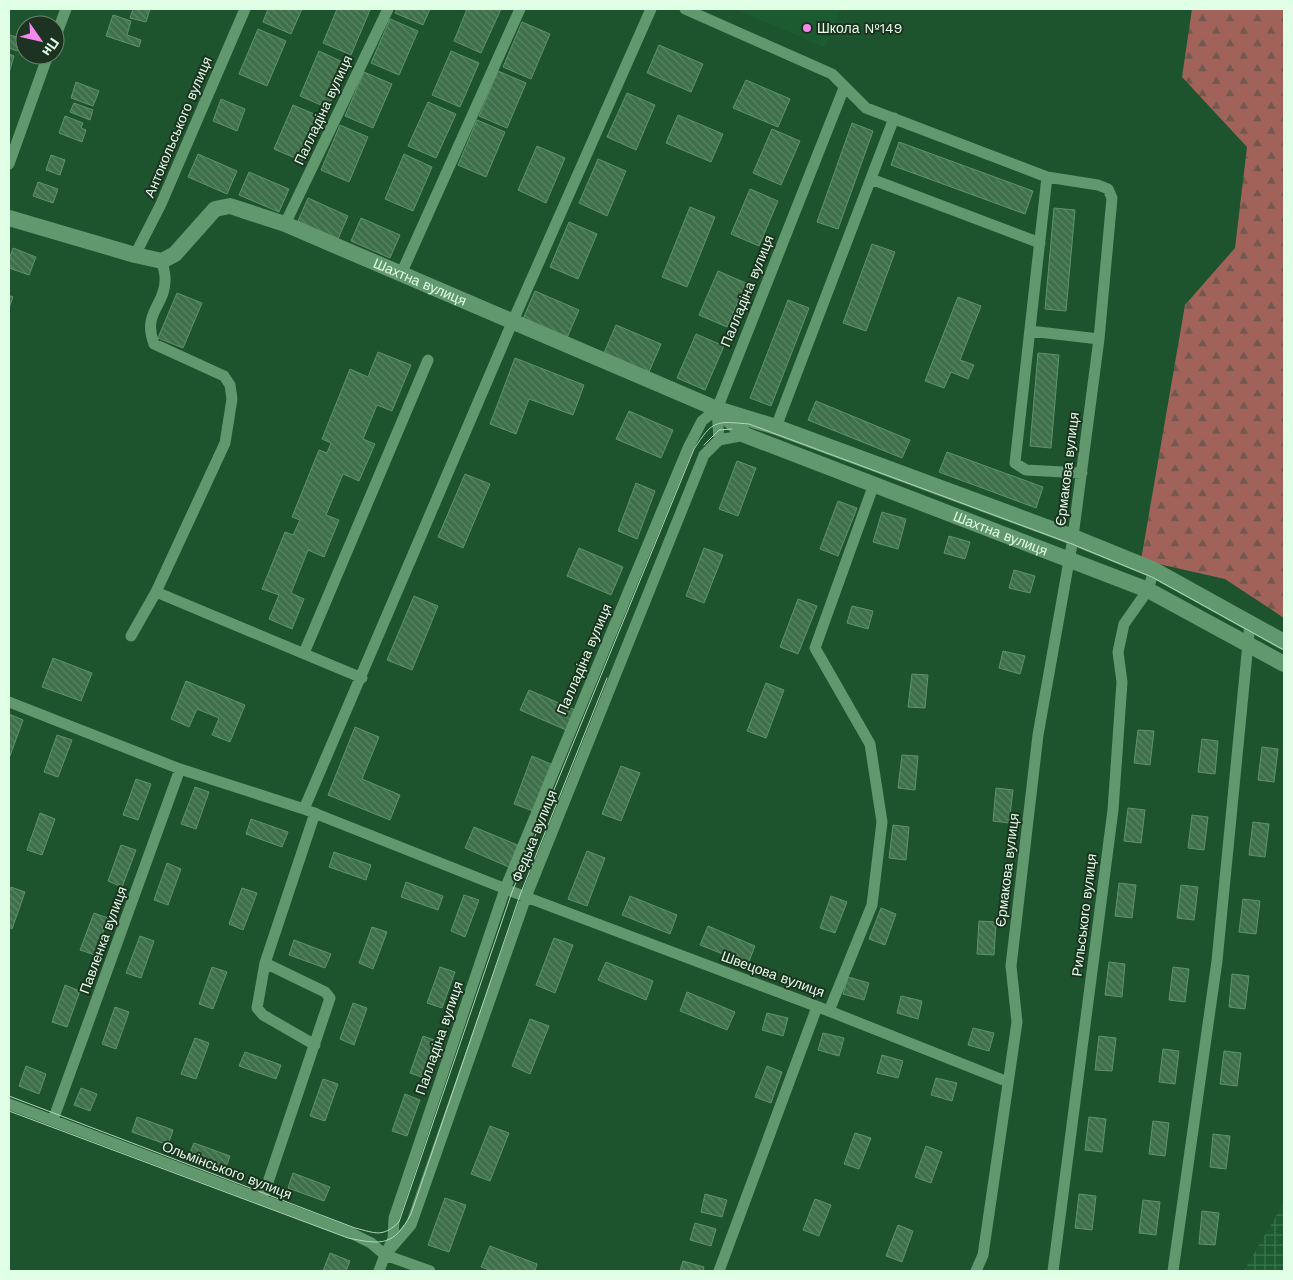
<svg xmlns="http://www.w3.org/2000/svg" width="1293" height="1280" viewBox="0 0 1293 1280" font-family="'Work Sans',sans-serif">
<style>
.built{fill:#1c5b2f}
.industrial{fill:url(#industrial-grid)}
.forest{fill:url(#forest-firs)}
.building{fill:url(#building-back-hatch);stroke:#5e946a}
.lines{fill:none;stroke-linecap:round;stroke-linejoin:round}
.minor{stroke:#61986d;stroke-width:11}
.secondary{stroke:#61986d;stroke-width:16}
.tram{stroke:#b3d6ba;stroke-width:1}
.poi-dot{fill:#f688ed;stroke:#1c3321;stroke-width:2}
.labels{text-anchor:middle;stroke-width:4;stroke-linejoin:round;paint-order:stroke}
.poi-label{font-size:14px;fill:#e1fee6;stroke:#1c3321;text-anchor:start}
.street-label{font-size:14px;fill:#e1fee6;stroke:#1c3321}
</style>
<defs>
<pattern id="industrial-grid" width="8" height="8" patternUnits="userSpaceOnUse" patternTransform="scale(1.25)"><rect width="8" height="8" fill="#1c5b2f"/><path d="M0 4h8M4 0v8" fill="none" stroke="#3d744d"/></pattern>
<pattern id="forest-firs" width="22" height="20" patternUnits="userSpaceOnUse" patternTransform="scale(1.25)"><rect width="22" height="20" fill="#a16359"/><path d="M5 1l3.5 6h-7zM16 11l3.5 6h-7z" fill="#72584f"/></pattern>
<pattern id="building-back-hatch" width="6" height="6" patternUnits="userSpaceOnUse" patternTransform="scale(1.25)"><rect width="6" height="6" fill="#3e704a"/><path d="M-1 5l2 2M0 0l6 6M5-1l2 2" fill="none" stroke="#5a8564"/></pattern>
</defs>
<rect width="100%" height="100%" fill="#1d532d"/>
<path class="built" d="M735 9H841L826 48Z"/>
<path class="industrial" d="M1284 1202V1271H1244Z"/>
<path class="forest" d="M1192 9H1284V618L1225 579 1141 560 1185 305 1235 248 1247 147 1182 77Z"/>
<path class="building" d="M133 9H150L146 22 130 18Z
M268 9H302L291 34 263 22Z
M337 9 370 10 351 55 323 43Z
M397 9H430L423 25 395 13Z
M467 9H501L481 53 454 41Z
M113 15 131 21 127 35 141 40 139 47 106 36Z
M390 19 418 31 399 75 371 63Z
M522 22 550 34 531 79 503 67Z
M258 29 286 41 267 86 239 74Z
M9 35 21 38 17 51 9 48Z
M659 45 703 64 691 92 647 73Z
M319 51 347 64 328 108 300 96Z
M451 51 479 63 460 107 432 95Z
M9 54 14 56 9 73Z
M498 71 526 83 507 128 479 116Z
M364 72 392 84 373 128 345 116Z
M746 80 790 99 778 127 733 108Z
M76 82 99 91 93 106 71 98Z
M627 93 655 105 636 150 607 137Z
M221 99 245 109 237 131 213 121Z
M428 102 456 114 436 158 408 146Z
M74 103 93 110 90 120 70 112Z
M293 105 321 117 302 161 274 149Z
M678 115 723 134 711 162 666 143Z
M65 116 83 123 81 128 86 130 82 142 59 133Z
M477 120 505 132 486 177 458 165Z
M852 123 873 131 838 229 817 222Z
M340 125 368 137 349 182 321 170Z
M772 129 800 141 781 185 753 173Z
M899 142 1033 191 1025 214 891 165Z
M537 146 565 158 546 203 518 190Z
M198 154 237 171 227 194 188 177Z
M404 154 432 167 413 211 385 199Z
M51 155 65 160 60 175 46 170Z
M598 159 626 171 607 216 579 203Z
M249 172 289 189 279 212 239 195Z
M38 182 58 189 53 203 33 196Z
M750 189 778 201 759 246 731 234Z
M308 198 348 216 338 239 298 221Z
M690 207 715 217 687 287 662 277Z
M1054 208 1075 210 1066 311 1045 309Z
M361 218 400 235 390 258 351 241Z
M569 222 597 234 578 279 550 267Z
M872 244 895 252 866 331 843 323Z
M13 248 36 257 29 275 9 268V260Z
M718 271 746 283 727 327 699 315Z
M535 291 579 310 567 338 523 319Z
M177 293 202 303 183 348 158 338Z
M9 295 13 297 9 308Z
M958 297 981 306 960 360 974 365 968 379 951 372 944 388 925 381Z
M788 300 809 308 771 406 750 398Z
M616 325 661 344 649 372 604 353Z
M696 334 724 346 705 390 677 378Z
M378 352 411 365 392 411 377 405 363 439 375 444 359 481 343 474 326 515 339 520 324 557 308 550 291 593 304 599 292 629 269 619 279 595 262 589 285 532 293 535 300 520 292 517 319 450 327 453 331 443 322 439 350 369 368 377Z
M1038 353 1059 355 1051 448 1030 446Z
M515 358 584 385 573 415 529 399 516 434 490 424Z
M816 401 910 440 902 458 808 420Z
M629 411 673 430 661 458 616 439Z
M947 452 1043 487 1036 508 939 472Z
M737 461 756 468 738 516 719 509Z
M465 474 490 484 463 548 438 537Z
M636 483 655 491 637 539 618 531Z
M838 501 857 508 838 556 820 549Z
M882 512 906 519 898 549 873 542Z
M949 536 970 542 965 559 944 553Z
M579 548 623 567 611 595 567 576Z
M704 548 723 555 704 603 686 596Z
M1014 570 1035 576 1030 593 1009 588Z
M414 596 438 606 412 670 387 660Z
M798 599 817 606 798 654 780 647Z
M852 606 873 611 868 629 847 623Z
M1003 651 1025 656 1020 674 999 668Z
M53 658 92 673 81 701 42 687Z
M912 674 928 675 925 708 908 707Z
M186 681 245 705 230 742 212 735 219 718 197 709 189 727 171 719Z
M766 683 784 690 766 738 747 731Z
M529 690 575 710 566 730 520 710Z
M9 714 23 720 10 756H9Z
M355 727 379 737 362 779 400 795 390 820 328 795Z
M1138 730 1154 731 1150 765 1134 763Z
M57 735 72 740 58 777 44 772Z
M1202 739 1218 741 1215 774 1198 772Z
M1262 747 1278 749 1274 782 1258 780Z
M902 755 918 756 915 790 898 788Z
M532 756 551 764 533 811 514 804Z
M621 766 640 773 621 821 602 814Z
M136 779 151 784 138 820 123 815Z
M195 787 209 792 196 829 181 824Z
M996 788 1013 790 1009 823 993 821Z
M1128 808 1145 810 1141 843 1124 841Z
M40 813 55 819 42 855 27 850Z
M1192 815 1208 817 1204 850 1188 848Z
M251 819 288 832 282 847 246 834Z
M1253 822 1269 824 1265 857 1249 855Z
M893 825 909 827 906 860 889 858Z
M474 827 520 846 511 868 465 848Z
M121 845 136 850 122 887 108 881Z
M587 851 605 858 587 906 568 899Z
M334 852 371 865 366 880 329 867Z
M167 863 181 869 168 905 154 900Z
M406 882 443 896 438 910 401 897Z
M1119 883 1136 885 1132 918 1115 916Z
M1181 885 1198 887 1194 920 1177 918Z
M11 887 25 892 12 929 9 927V892Z
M242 888 257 893 243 930 229 924Z
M464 895 479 900 465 937 451 931Z
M630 896 677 915 670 934 622 915Z
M831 896 847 902 835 933 820 928Z
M1243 899 1260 901 1256 934 1239 932Z
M881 908 896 914 885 945 869 939Z
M94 913 108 918 95 955 80 950Z
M979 921 996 922 994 955 977 954Z
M708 926 755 946 748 964 700 945Z
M372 927 387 932 373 969 359 963Z
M140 936 154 941 141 978 126 973Z
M554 938 573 945 555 993 536 985Z
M294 940 331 954 325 968 289 955Z
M606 962 653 981 646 1000 598 980Z
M1109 962 1125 964 1122 997 1105 995Z
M212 967 227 972 213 1009 199 1004Z
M440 967 455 972 442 1008 427 1003Z
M1173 967 1189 969 1185 1002 1169 1000Z
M1232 974 1249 976 1245 1009 1229 1007Z
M848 977 869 983 864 1000 843 994Z
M65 985 80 991 67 1027 52 1022Z
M687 992 735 1012 727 1030 680 1011Z
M901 996 922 1001 918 1019 897 1013Z
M353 1003 367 1008 354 1045 340 1039Z
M115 1007 129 1012 116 1049 102 1044Z
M767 1013 788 1018 783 1036 762 1030Z
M530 1019 549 1026 530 1074 512 1066Z
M973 1028 994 1033 989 1051 968 1045Z
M823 1033 844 1038 839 1056 818 1050Z
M423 1036 437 1041 424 1078 410 1073Z
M1099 1036 1116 1038 1112 1071 1095 1070Z
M195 1038 209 1043 196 1079 181 1074Z
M1163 1049 1179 1051 1175 1084 1159 1082Z
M1224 1051 1241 1053 1237 1086 1220 1084Z
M245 1052 281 1065 276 1079 239 1066Z
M882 1055 903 1061 898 1078 877 1073Z
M26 1066 46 1074 39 1094 19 1086Z
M767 1066 782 1072 771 1103 755 1097Z
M936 1078 957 1083 952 1101 931 1095Z
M323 1079 338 1084 325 1121 310 1116Z
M81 1088 97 1094 90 1111 74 1105Z
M405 1094 420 1100 407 1136 392 1131Z
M137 1117 173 1130 168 1145 132 1132Z
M1089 1117 1106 1119 1102 1152 1085 1150Z
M1153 1121 1169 1123 1165 1156 1149 1154Z
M490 1126 509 1133 490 1181 471 1174Z
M855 1133 871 1138 859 1169 844 1164Z
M1213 1134 1230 1136 1226 1169 1210 1167Z
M194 1143 230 1156 225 1170 188 1157Z
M926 1146 942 1152 931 1183 915 1177Z
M293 1173 330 1187 324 1201 288 1188Z
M705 1194 727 1200 722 1217 701 1212Z
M1079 1194 1096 1196 1092 1230 1075 1228Z
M445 1198 466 1205 449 1252 428 1245Z
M815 1199 831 1205 819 1236 803 1230Z
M1143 1200 1160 1202 1156 1235 1139 1233Z
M1202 1211 1219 1213 1215 1245 1199 1244Z
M695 1223 716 1229 711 1246 690 1240Z
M898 1225 913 1231 902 1262 886 1256Z
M490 1246 537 1264 535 1271H492L481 1267Z
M330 1253 350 1261 346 1271H323Z
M683 1261 704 1267 703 1271H680Z"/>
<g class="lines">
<path class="minor" d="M685 9 832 74 866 108 1047 177 1098 185 1108 189 1112 198 1099 339 1072 544 1038 735 1011 966 1017 1022 983 1255 976 1271
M55 38 66 9
M9 164 48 55
M1047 177 1015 463 1026 470 1082 473
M871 179 1040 243
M285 224 388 9
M135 255 161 204 245 9
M401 274 520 9
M1030 331 1099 339
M717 409 719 440
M776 427 894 118
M156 592 362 678
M131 636 156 592 225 443 232 399 230 385 224 376 154 344C142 313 165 305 165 281 166 275 163 267 162 261
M304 653 428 360
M9 702 180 769 304 809 526 897 829 1011 1008 1082
M304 809 512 323 651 9
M315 813 265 963 257 1008 263 1015 315 1045
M829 1011 872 905 882 822 870 744 815 648 874 484
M9 1104 351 1233 371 1243 385 1255 430 1271
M53 1120 180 769
M262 1200 330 998 325 992 265 963
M385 1255 393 1239 394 1218 505 889 688 448 702 421 717 409 844 88
M379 1271 385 1255 411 1225 526 897 704 455 719 440 745 435
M719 1271 817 1007
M1053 1271 1113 810 1122 682 1118 652 1124 624 1148 590 1154 570
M1173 1271 1217 961 1250 623"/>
<g class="secondary">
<path id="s1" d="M9 218 135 255 162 261 175 254 215 209 230 206 285 224 717 409 776 427 1073 537 1154 570 1284 642"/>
<path id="s2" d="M719 410 745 435 1148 590 1284 664"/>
</g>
<path class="tram" d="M704 445 719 430 732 429
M9 1096 355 1228C376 1233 382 1238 399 1222L512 892 694 449C713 420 715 421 749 424L1072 544 1152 577 1284 650
M9 1111 348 1238C382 1245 394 1246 411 1214L520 895 607 678"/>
</g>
<circle class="poi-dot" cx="807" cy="28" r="5"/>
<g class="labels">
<g class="poi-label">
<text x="817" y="33">Школа №149</text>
</g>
<g class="street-label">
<text transform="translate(323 110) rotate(-65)" y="5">Палладіна вулиця</text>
<text transform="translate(178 127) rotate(-67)" y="5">Антокольського вулиця</text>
<text dy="5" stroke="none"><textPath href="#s1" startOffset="454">Шахтна вулиця</textPath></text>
<text transform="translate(747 291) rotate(-68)" y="5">Палладіна вулиця</text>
<text transform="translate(1067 469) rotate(-83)" y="5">Єрмакова вулиця</text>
<text dy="5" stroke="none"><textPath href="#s2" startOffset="310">Шахтна вулиця</textPath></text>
<text transform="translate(584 659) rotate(-67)" y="5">Палладіна вулиця</text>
<text transform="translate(534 836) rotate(-68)" y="5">Федька вулиця</text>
<text transform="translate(1007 870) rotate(-83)" y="5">Єрмакова вулиця</text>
<text transform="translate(1084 915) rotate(-83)" y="5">Рильського вулиця</text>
<text transform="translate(103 940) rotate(-70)" y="5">Павленка вулиця</text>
<text transform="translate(773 974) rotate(20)" y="5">Швецова вулиця</text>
<text transform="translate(439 1038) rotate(-71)" y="5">Палладіна вулиця</text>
<text transform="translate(227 1170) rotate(21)" y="5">Ольмінського вулиця</text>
</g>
</g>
<rect width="1293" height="1280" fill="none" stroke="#e1fee6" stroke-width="20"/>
<g transform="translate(40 40) rotate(124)"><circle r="24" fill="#1c3321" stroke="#6b8470"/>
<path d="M0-4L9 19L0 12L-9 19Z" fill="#f688ed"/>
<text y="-8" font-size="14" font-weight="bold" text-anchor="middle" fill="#e1fee6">Пн</text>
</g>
</svg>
